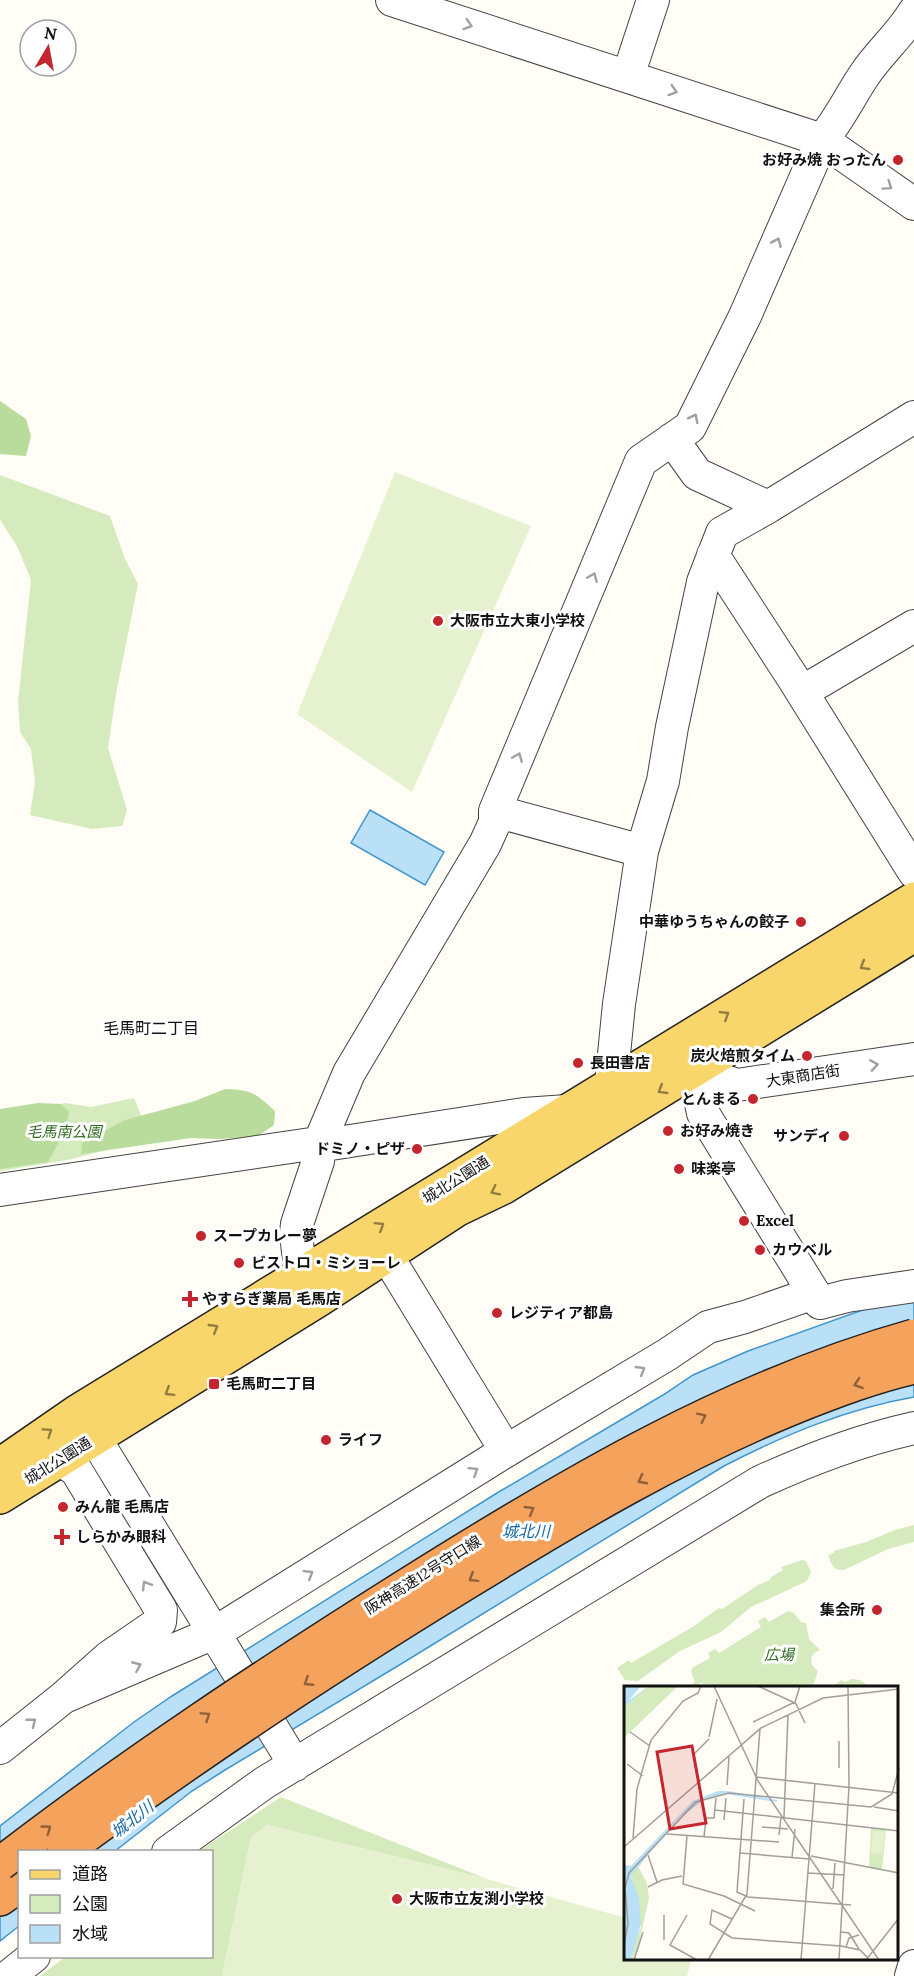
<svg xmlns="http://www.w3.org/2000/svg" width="914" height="1976" viewBox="0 0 914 1976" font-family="Lora,'Noto Sans JP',serif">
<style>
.green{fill:#d5ebbd}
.forest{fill:#b9dc9c}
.pitch{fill:#e6f2cf}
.water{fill:#b9e0f7;stroke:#3f96cf;stroke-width:1.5}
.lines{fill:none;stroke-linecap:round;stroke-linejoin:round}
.minor-casing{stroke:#444;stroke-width:34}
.major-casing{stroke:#222;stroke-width:36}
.highway-casing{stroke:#222;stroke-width:36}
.minor{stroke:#fff;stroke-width:32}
.major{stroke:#f9d66b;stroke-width:33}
.highway{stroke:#f5a25d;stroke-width:33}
.highway-bridge-casing{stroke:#222;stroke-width:36;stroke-linecap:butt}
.highway-bridge{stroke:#f5a25d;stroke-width:33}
.oneway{stroke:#a0a0a0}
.oneway2{stroke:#917d42}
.oneway3{stroke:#8e613b}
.poi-dot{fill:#c4262e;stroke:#fff;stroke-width:2}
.labels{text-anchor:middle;stroke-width:6;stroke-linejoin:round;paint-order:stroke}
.poi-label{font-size:15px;font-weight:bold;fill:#111;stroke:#fff;text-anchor:start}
.street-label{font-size:15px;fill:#111;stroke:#fff}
.park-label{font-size:15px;font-style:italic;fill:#2f6b1f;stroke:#fff}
.neighbourhood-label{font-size:16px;fill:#111;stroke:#fff}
.water-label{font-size:16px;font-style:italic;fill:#1768a6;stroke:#fff}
.inset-road{fill:none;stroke:#a09f9a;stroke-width:1.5}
.view{fill:#c4262e;fill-opacity:0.15;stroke:#c4262e;stroke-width:3}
.inset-edge{fill:none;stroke:#111;stroke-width:3}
</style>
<rect width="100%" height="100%" fill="#fffdf5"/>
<path class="green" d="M0 475 110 516 125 559 138 584 116 694 108 748 127 810 122 826 92 829 30 815 35 782 31 749 20 732 18 702 31 580 17 546 0 520Z
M134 1098 151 1139 67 1160 0 1171V1117L65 1103 91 1107Z
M914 1525V1542L888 1549 844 1570C834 1571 831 1564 828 1555L834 1553V1551L866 1542 895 1530Z
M802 1560 806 1561 811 1572 807 1581 751 1607 721 1632 680 1651 638 1681 625 1680 617 1668 629 1660 631 1663 694 1626 719 1608 722 1609 758 1585 770 1580 771 1577 783 1570 781 1567Z
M788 1611 794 1613 801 1622 806 1623 809 1639 820 1650C813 1652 810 1658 812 1665L818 1671 814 1683 809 1688H719L700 1683 698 1688H685L695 1682 691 1672 692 1668 710 1658 708 1653 715 1649 719 1653 761 1627 758 1621 765 1617 769 1622Z
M852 1679 860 1680 871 1688H827L829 1685 834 1686 841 1680 845 1682Z
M281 1797 487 1879 267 1825 251 1837 222 1976H40L65 1957 212 1956V1852L199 1851Z"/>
<path class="forest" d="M0 401 26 419 31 436 26 456 0 454Z
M225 1089C252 1090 255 1093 275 1111L274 1125 258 1136 220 1139 191 1138 81 1154 82 1143 125 1120 195 1101Z
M38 1103 61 1104 69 1112 66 1129 48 1162 0 1169V1109Z"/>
<path class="pitch" d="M395 472 531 526 412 792 297 714Z
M267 1825 487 1879 626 1918V1960H691L687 1976H222L251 1837Z"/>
<path class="water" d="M370 810 444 852 425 885 351 843Z
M914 1300V1397C846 1409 784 1435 724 1466L401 1664 225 1770 192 1791 115 1851 20 1852 19 1926 0 1941V1826L134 1722 172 1696 497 1493 663 1395 693 1375 748 1351 868 1308Z"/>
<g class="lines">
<g class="minor-casing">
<path id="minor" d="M392 0 822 140 914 204
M628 76 653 0
M672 439 697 474 768 507
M713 555 793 678 914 872
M802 692 914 626
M495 811 642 851
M685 1046 694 1070 703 1113 820 1303 847 1296 914 1286
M694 1070 737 1085 914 1059
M611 1084 619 1004 642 851 663 781 672 727 703 582 722 533 768 507 914 417
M0 1190 311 1144 318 1146 524 1114 567 1111
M387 1256 506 1451
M316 1293 303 1273 298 1252 296 1233 297 1224 318 1161V1146L349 1073 485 844 495 822V811L641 461 690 427 745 316 822 140C839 120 850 96 865 74 880 52 900 35 914 12
M82 1417 295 1765
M64 1697 216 1632 506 1451 668 1354 708 1327 745 1317 814 1293
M0 1748 64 1697 109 1657 160 1622 161 1610 82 1480 76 1470 60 1460
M168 1852 264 1783 760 1482C810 1459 860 1440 914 1428
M9 1976 34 1956
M911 1976 914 1966"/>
</g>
<g class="major-casing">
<path id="major" d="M0 1465 78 1411 914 899
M0 1497 320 1299 458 1209 504 1187 914 935"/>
</g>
<g class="highway-casing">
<path id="highway" d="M0 1899 20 1885"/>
</g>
<use href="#minor" class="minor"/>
<use href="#major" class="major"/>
<use href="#highway" class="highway"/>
<g class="highway-bridge-casing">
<path id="highway-bridge" d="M64 1852C194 1755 329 1667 466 1583 573 1517 681 1453 797 1406 835 1391 874 1376 914 1367
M0 1864C131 1763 269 1672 409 1584 568 1484 732 1387 914 1336"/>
</g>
<use href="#highway-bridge" class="highway-bridge"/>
</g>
<defs><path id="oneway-chevron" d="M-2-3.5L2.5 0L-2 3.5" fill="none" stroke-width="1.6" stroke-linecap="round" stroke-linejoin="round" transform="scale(1.5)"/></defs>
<g class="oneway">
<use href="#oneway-chevron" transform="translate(468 25) rotate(18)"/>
<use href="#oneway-chevron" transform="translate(673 91) rotate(18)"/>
<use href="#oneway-chevron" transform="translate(888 186) rotate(35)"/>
<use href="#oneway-chevron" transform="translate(777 242) rotate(-66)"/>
<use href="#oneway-chevron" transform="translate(694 418) rotate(-63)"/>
<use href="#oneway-chevron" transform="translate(593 577) rotate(-67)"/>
<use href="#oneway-chevron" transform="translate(518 757) rotate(-67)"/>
<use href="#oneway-chevron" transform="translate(874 1065) rotate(-9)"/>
<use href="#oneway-chevron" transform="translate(641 1370) rotate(-31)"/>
<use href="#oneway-chevron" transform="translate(474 1471) rotate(-32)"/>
<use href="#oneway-chevron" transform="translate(309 1574) rotate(-32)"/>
<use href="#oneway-chevron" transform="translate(146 1585) rotate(-121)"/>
<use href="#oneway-chevron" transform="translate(137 1666) rotate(-23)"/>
<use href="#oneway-chevron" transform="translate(32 1722) rotate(-38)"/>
</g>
<g class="oneway2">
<use href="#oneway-chevron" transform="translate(864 966) rotate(149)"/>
<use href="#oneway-chevron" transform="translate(725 1015) rotate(-32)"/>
<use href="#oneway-chevron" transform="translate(662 1090) rotate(149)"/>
<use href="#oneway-chevron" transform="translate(495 1191) rotate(154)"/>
<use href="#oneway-chevron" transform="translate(380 1226) rotate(-32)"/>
<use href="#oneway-chevron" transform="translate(214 1328) rotate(-31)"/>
<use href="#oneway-chevron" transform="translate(169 1392) rotate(148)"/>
<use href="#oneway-chevron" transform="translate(48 1432) rotate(-35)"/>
</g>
<g class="oneway3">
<use href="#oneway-chevron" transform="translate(858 1384) rotate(161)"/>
<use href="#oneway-chevron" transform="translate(702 1417) rotate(-26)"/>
<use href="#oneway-chevron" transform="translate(642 1480) rotate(152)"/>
<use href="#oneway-chevron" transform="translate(530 1510) rotate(-30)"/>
<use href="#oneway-chevron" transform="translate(473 1578) rotate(148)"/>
<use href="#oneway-chevron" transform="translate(308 1682) rotate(147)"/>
<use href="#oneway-chevron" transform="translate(206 1716) rotate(-34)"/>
<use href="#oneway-chevron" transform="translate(47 1829) rotate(-36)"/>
</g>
<g class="poi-dot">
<circle cx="898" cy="160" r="6"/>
<circle cx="438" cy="621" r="6"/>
<circle cx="801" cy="922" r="6"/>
<circle cx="807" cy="1056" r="6"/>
<circle cx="578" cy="1063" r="6"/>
<circle cx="753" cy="1099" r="6"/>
<circle cx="668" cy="1131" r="6"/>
<circle cx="844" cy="1136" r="6"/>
<circle cx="417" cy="1149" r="6"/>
<circle cx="679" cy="1169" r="6"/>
<circle cx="744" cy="1221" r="6"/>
<circle cx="201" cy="1236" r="6"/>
<circle cx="760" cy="1250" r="6"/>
<circle cx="239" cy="1263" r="6"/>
<path d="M187 1290h6v6h6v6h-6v6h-6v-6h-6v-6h6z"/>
<circle cx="497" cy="1313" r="6"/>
<rect x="208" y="1378" width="12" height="12" rx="3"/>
<circle cx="326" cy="1440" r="6"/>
<circle cx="63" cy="1507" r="6"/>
<path d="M59 1528h6v6h6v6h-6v6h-6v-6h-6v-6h6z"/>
<circle cx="877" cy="1610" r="6"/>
<circle cx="397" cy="1899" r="6"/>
</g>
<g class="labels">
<g class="poi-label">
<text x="886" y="165" text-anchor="end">お好み焼 おったん</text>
<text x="450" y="626">大阪市立大東小学校</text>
<text x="789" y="927" text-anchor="end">中華ゆうちゃんの餃子</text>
<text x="795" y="1061" text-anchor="end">炭火焙煎タイム</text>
<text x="590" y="1068">長田書店</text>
<text x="741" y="1104" text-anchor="end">とんまる</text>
<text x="680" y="1136">お好み焼き</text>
<text x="832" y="1141" text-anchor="end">サンディ</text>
<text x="405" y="1154" text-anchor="end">ドミノ・ピザ</text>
<text x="691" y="1174">味楽亭</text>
<text x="756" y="1226">Excel</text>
<text x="213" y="1241">スープカレー夢</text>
<text x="772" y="1255">カウベル</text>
<text x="251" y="1268">ビストロ・ミショーレ</text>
<text x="202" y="1304">やすらぎ薬局 毛馬店</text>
<text x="509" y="1318">レジティア都島</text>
<text x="226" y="1389">毛馬町二丁目</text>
<text x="338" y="1445">ライフ</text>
<text x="75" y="1512">みん龍 毛馬店</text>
<text x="76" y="1542">しらかみ眼科</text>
<text x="865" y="1615" text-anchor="end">集会所</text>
<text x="409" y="1904">大阪市立友渕小学校</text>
</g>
<g class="street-label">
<text transform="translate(803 1076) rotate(-9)" y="5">大東商店街</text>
<text transform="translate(456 1180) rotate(-32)" y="5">城北公園通</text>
<text transform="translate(58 1461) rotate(-32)" y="5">城北公園通</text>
<text transform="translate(423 1575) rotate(-32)" y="5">阪神高速12号守口線</text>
</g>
<g class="park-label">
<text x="64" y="1137">毛馬南公園</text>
<text x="779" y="1660">広場</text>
</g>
<g class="neighbourhood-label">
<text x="151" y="1034">毛馬町二丁目</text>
</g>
<g class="water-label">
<text x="526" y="1537">城北川</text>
<text transform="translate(132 1819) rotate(-38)" y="6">城北川</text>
</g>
</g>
<g transform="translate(624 1686)">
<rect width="274" height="274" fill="#fffdf5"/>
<path d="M24 0H54L0 52V21ZM247 142 262 144 258 183 245 181ZM14 180 23 197 25 212 14 261 9 274H5L17 241 7 187Z" fill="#d5ebbd"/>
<path d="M249 145 261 146 258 168 247 167Z" fill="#e6f2cf"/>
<path d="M0 0H17L4 15 24 1 0 21ZM94 105H104L153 114V116L102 108 81 113 52 135 7 190 15 212 17 238 9 267 5 274H0V179L7 180 69 115Z" fill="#b9e0f7"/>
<path class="inset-road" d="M90 0 134 95 255 274M134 0 169 16M176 0 171 16 181 37M129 36 171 16M6 46 26 60M85 51 93 13M70 68 85 53M3 78 19 90M215 82V55M132 91 275 107M103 99 105 71M120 113 113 206 124 211 227 219M250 121 275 125M91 124 275 145M160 131 164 29M100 134 102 112M138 141 164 143M43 148 155 156M155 149 157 131M63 150 59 198 100 210 131 225M80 151 82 132H90L92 112M9 152 13 103 27 54 59 15 74 7 77 0M0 161 137 42 199 12 275 3M116 167 185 173M24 169 33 196M187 170 275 187M168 171 171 143M184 187 220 189M24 201 38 194 58 190M209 203 211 177M63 229 46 259 73 274M108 233 88 224 86 238 108 252 217 260 236 264 244 272M217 246 225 247 235 263M40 254V229M0 258 4 238 1 202 5 187 72 116 105 107 247 121 268 108 275 82M222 261 225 252 235 249M10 274 19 246M84 274 123 208 136 43M177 274 191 97M215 274 225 100 224 0M242 274 275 232"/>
<path class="view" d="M68 60 82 137 46 143 33 66Z"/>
<rect width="274" height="274" class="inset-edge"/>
</g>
<rect x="18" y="1850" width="195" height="108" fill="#ffffff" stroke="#a0a0a0" stroke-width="1.5"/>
<rect x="30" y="1870" width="30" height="9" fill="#f9d66b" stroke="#a0a0a0" stroke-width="1.5"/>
<text x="72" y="1880" font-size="18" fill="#111111">道路</text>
<rect x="30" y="1895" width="30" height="18" fill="#d5ebbd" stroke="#a0a0a0" stroke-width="1.5"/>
<text x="72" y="1910" font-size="18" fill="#111111">公園</text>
<rect x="30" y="1925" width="30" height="18" fill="#b9e0f7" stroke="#a0a0a0" stroke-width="1.5"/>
<text x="72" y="1940" font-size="18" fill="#111111">水域</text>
<g transform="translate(48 48) rotate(10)"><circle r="28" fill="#ffffff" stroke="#a0a0a0" stroke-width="1.5"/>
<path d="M0-4.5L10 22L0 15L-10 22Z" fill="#c4262e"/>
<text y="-9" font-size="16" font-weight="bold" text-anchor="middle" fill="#111111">N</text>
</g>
</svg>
